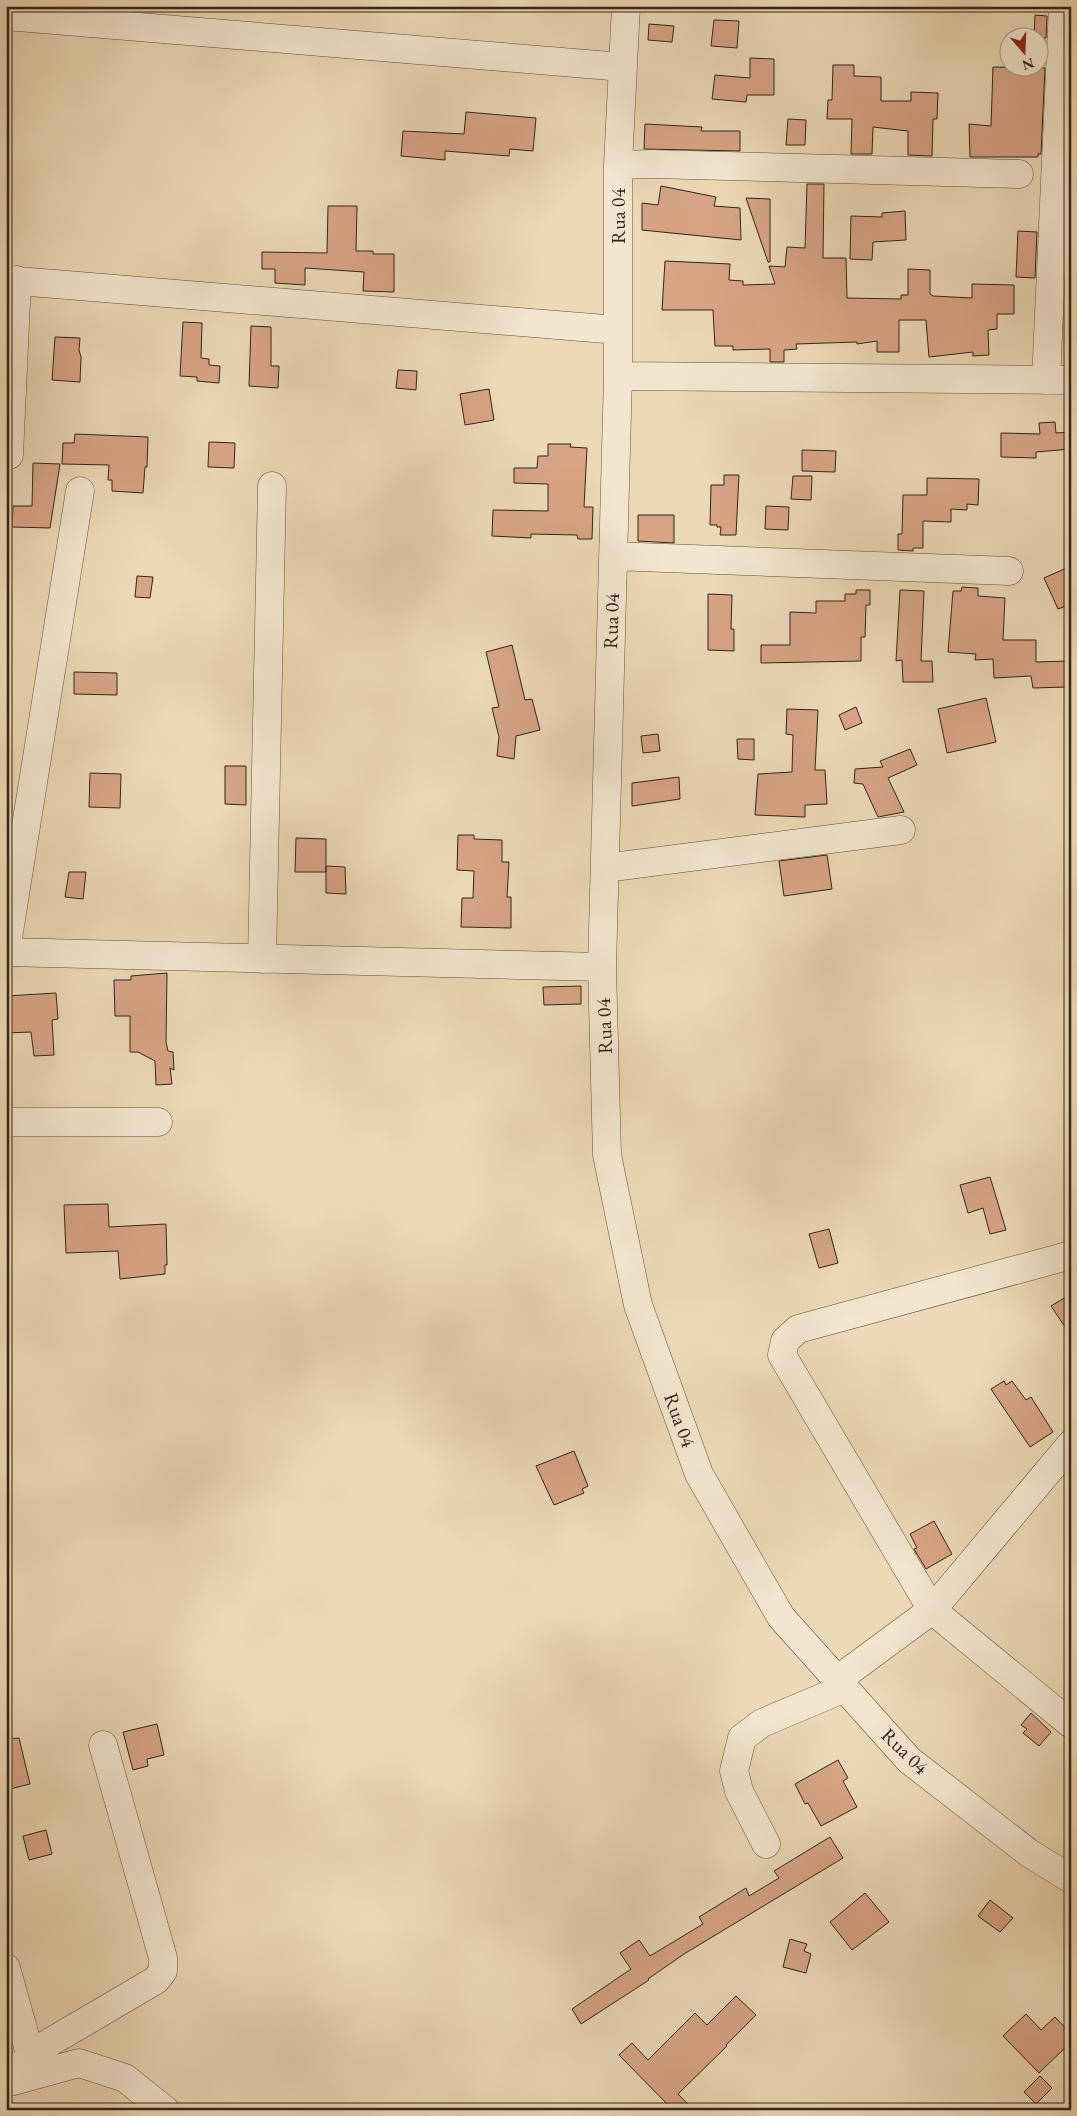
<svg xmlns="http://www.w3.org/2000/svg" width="1077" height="2116" viewBox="0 0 1077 2116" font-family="'EB Garamond',serif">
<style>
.building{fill:#d7a586;stroke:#312519}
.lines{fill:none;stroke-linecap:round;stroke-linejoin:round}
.minor-casing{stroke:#605240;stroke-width:29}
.minor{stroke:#f2e6d0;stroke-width:28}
.labels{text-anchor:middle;stroke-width:5;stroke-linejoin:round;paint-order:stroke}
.street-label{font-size:20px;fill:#312519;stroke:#f2e6d0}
</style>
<rect width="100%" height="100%" fill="#ebd9b7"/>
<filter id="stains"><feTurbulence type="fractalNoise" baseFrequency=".004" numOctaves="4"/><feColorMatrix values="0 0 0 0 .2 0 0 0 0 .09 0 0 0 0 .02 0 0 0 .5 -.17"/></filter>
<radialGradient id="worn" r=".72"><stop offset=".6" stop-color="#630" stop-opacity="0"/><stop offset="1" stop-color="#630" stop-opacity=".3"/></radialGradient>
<path class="building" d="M1035 15 1047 16 1046 38H1034Z
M714 20 739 21 737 48 711 46Z
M649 24 674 26 672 42 648 40Z
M750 58 774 59V95H747L746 102 712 99 715 75 750 78Z
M833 65H854V76L881 77V101H911V92L938 93 937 119H933L932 156 908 155V131L873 127 872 154H851L852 119H827L828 100H832Z
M993 67 1045 68 1041 154H1038V157H970L969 124 991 126Z
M466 112 536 118 533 151 510 149 509 156 445 151V160L401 156 403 131 464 134Z
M788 119 806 120 805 145H786Z
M645 124 702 127 701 131H740V151L644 149Z
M807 184H824L823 258H846L847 298 901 299V295H908V269L930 270V294L933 296 972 298V284L1014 285V314H997V329L988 330 989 355 973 356V352L929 357 926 320H899V352H877V341L857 344V342L796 344 797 349 784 350V362H770V349L733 350V346H715L713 310H662L665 261 730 264 729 280 743 281V285L775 284 769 266 785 267 787 247 805 248Z
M661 186 716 197 714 206 740 208 741 240 642 230V203L658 205Z
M746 198 770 199V262H768Z
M328 206H357L356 251H373V254H394V292L363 291 364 272 305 268V285L275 283V269H262V252L327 253Z
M905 211 906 240 873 242 872 260 850 259 851 216 882 217V213Z
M1018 231 1037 232 1035 278 1016 277Z
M183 322 202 323 201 358 209 359V365L220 366 219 383 197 381V377L180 376Z
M251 326 271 327V366H279L278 388 249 386Z
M55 337 80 338 79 350 81 357 80 382 52 380Z
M398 370 417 371 416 390 396 388Z
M489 389 494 420 465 425 460 394Z
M1055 422 1056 433 1071 432V449L1036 452V458L1001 457V433L1040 434 1039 423Z
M75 434 148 437 147 467H145L143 493 112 491V480H108L109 465 62 464 63 443H74Z
M209 442 235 443 234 468 208 467Z
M548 444H571L570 447 587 448 584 507H593L592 539H578L577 535 531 534V538L492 536 493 510 548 511V484L514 483V468H537L538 456H548Z
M802 450 836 451 835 472 802 471Z
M33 463 60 464 50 528 12 527 13 506H32Z
M724 475H739L736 535H720L721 527H717V525H710L711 485H724Z
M793 476H812L811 500 791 499Z
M927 478 979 479 978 505 967 504V510L951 509V522L923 521V548H913V551L898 550V534H902L903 495H927Z
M766 506 789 507 788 530 765 529Z
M638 515H674V543L638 541Z
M1071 566V604L1058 609 1044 578Z
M137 576 153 577 150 598 135 597Z
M962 587 978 588V596L1005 598 1003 640H1036V662L1068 661 1067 687 1033 688 1031 676 994 678 993 659 975 660 976 654 948 652 953 591H961Z
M856 590H870V605H866L865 637H861V661L761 663V645H790V612L816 613V601H845V594H856Z
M900 590 924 591 921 661H932L933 682H903L902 660 896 661Z
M708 594 732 595 731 629H734V651L708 650Z
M512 645 525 700 532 699 540 730 516 736 514 759 497 756 499 737 492 708 499 707 486 652Z
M74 672 117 673V695L74 694Z
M986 698 996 742 947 753 938 709Z
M856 707 862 723 845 730 839 715Z
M787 709 818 710 815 770H825L827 804 805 805V817L755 815 758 774 792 772 793 735 786 734Z
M658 734 660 751 643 753 641 736Z
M737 739H754V760L738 759Z
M910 749 917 765 888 778 904 812 878 817 863 784 854 783 855 769 883 767 880 761Z
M225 766H246V805L225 804Z
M90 773 121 774 120 808 89 807Z
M679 777 680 799 632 806V783Z
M458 835H474V839L502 840V862H509L507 897H511V928L461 927 462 898H473L474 871 457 870Z
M296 838 326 839V872H295Z
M827 855 832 889 784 896 779 861Z
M326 866 345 867 346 894 326 893Z
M69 872H86L83 899 65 897Z
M167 973 166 1042 168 1051 173 1052 174 1070 170 1068 172 1084 156 1085 155 1061 138 1052H130V1016H115L114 980H131V976Z
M581 986V1004L544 1005 543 987Z
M56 993 58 1019 52 1020 54 1055 34 1056 31 1032 6 1033V996Z
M990 1177 1006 1230 990 1234 983 1208 968 1213 960 1185Z
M108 1204 109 1227 166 1224 167 1265H165V1274L120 1279 118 1251 66 1253 64 1205Z
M829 1229 838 1263 819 1268 809 1234Z
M1071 1294V1336L1051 1306Z
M1004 1381 1006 1385 1012 1381 1026 1400 1031 1397 1053 1432 1030 1447 991 1389Z
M574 1451 588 1486 582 1489 584 1493 554 1505 536 1466Z
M934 1521 952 1554 926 1569 914 1549 917 1548 910 1534Z
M1031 1713 1051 1732 1039 1746 1023 1733 1027 1729 1021 1725Z
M157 1724 164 1755 147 1759 148 1766 133 1770 123 1732Z
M19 1738 30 1784 6 1790V1739Z
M838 1760 848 1778 843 1781 857 1807 821 1826 808 1803 805 1804 795 1784Z
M46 1830 52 1854 29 1860 23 1836Z
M830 1837 843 1858 684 1954 648 1979 649 1980 581 2024 572 2009 631 1969 620 1953 639 1940 650 1956 703 1924 699 1917 746 1888 749 1896 779 1878 774 1871Z
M865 1893 889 1922 852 1950 830 1922Z
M990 1900 1013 1918 1000 1932 978 1916Z
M790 1939 807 1944 804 1951 811 1954 806 1973 783 1967Z
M736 1996 756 2015 726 2045 727 2046 678 2094 694 2110H673L619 2055 632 2043 648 2060 695 2013 707 2025Z
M1026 2014 1041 2030 1055 2017 1071 2034V2042L1039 2073 1003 2036Z
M1040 2076 1052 2088 1036 2104 1024 2092Z"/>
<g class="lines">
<g class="minor-casing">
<path id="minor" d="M626 6 618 165V376L602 967 607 1155 638 1305 699 1474 781 1617 909 1760 1029 1853 1071 1879
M6 16 623 67
M618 165 653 164 1019 174
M6 280 618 330
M618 376 1071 380
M1046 380 1063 6
M9 455 17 280
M613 556 1009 571
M605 868 901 830
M6 950 80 491
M6 952 602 967
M262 959 272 486
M6 1122H158
M1071 1255 798 1329 785 1341 782 1355 932 1610 1071 1724
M837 1680 932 1610 1071 1444
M766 1844 739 1791 734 1771 742 1738 762 1723 845 1688
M6 1968 30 2054 20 2067
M30 2054 156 1980 163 1971V1958L103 1745
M6 2083 79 2063 125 2078 165 2110"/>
</g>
<use href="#minor" class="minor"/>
</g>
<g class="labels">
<g class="street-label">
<text transform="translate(618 216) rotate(-90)" y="7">Rua 04</text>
<text transform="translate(611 621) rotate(-88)" y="7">Rua 04</text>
<text transform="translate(604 1026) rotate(-92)" y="7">Rua 04</text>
<text transform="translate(680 1420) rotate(70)" y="7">Rua 04</text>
<text transform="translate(905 1751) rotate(44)" y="7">Rua 04</text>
</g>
</g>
<rect width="1077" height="2116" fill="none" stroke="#ebd9b7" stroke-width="25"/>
<rect x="8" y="8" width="1062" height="2101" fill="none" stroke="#312519" stroke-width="2.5"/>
<rect x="12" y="12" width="1052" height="2091" fill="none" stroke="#312519"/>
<g transform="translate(1024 52) rotate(161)"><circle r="24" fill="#f2e6d0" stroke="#a59987"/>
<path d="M0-4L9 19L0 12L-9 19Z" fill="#8f2418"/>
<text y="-8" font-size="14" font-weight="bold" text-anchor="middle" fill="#312519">N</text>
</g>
<rect width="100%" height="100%" filter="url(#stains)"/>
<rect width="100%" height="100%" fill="url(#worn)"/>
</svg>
